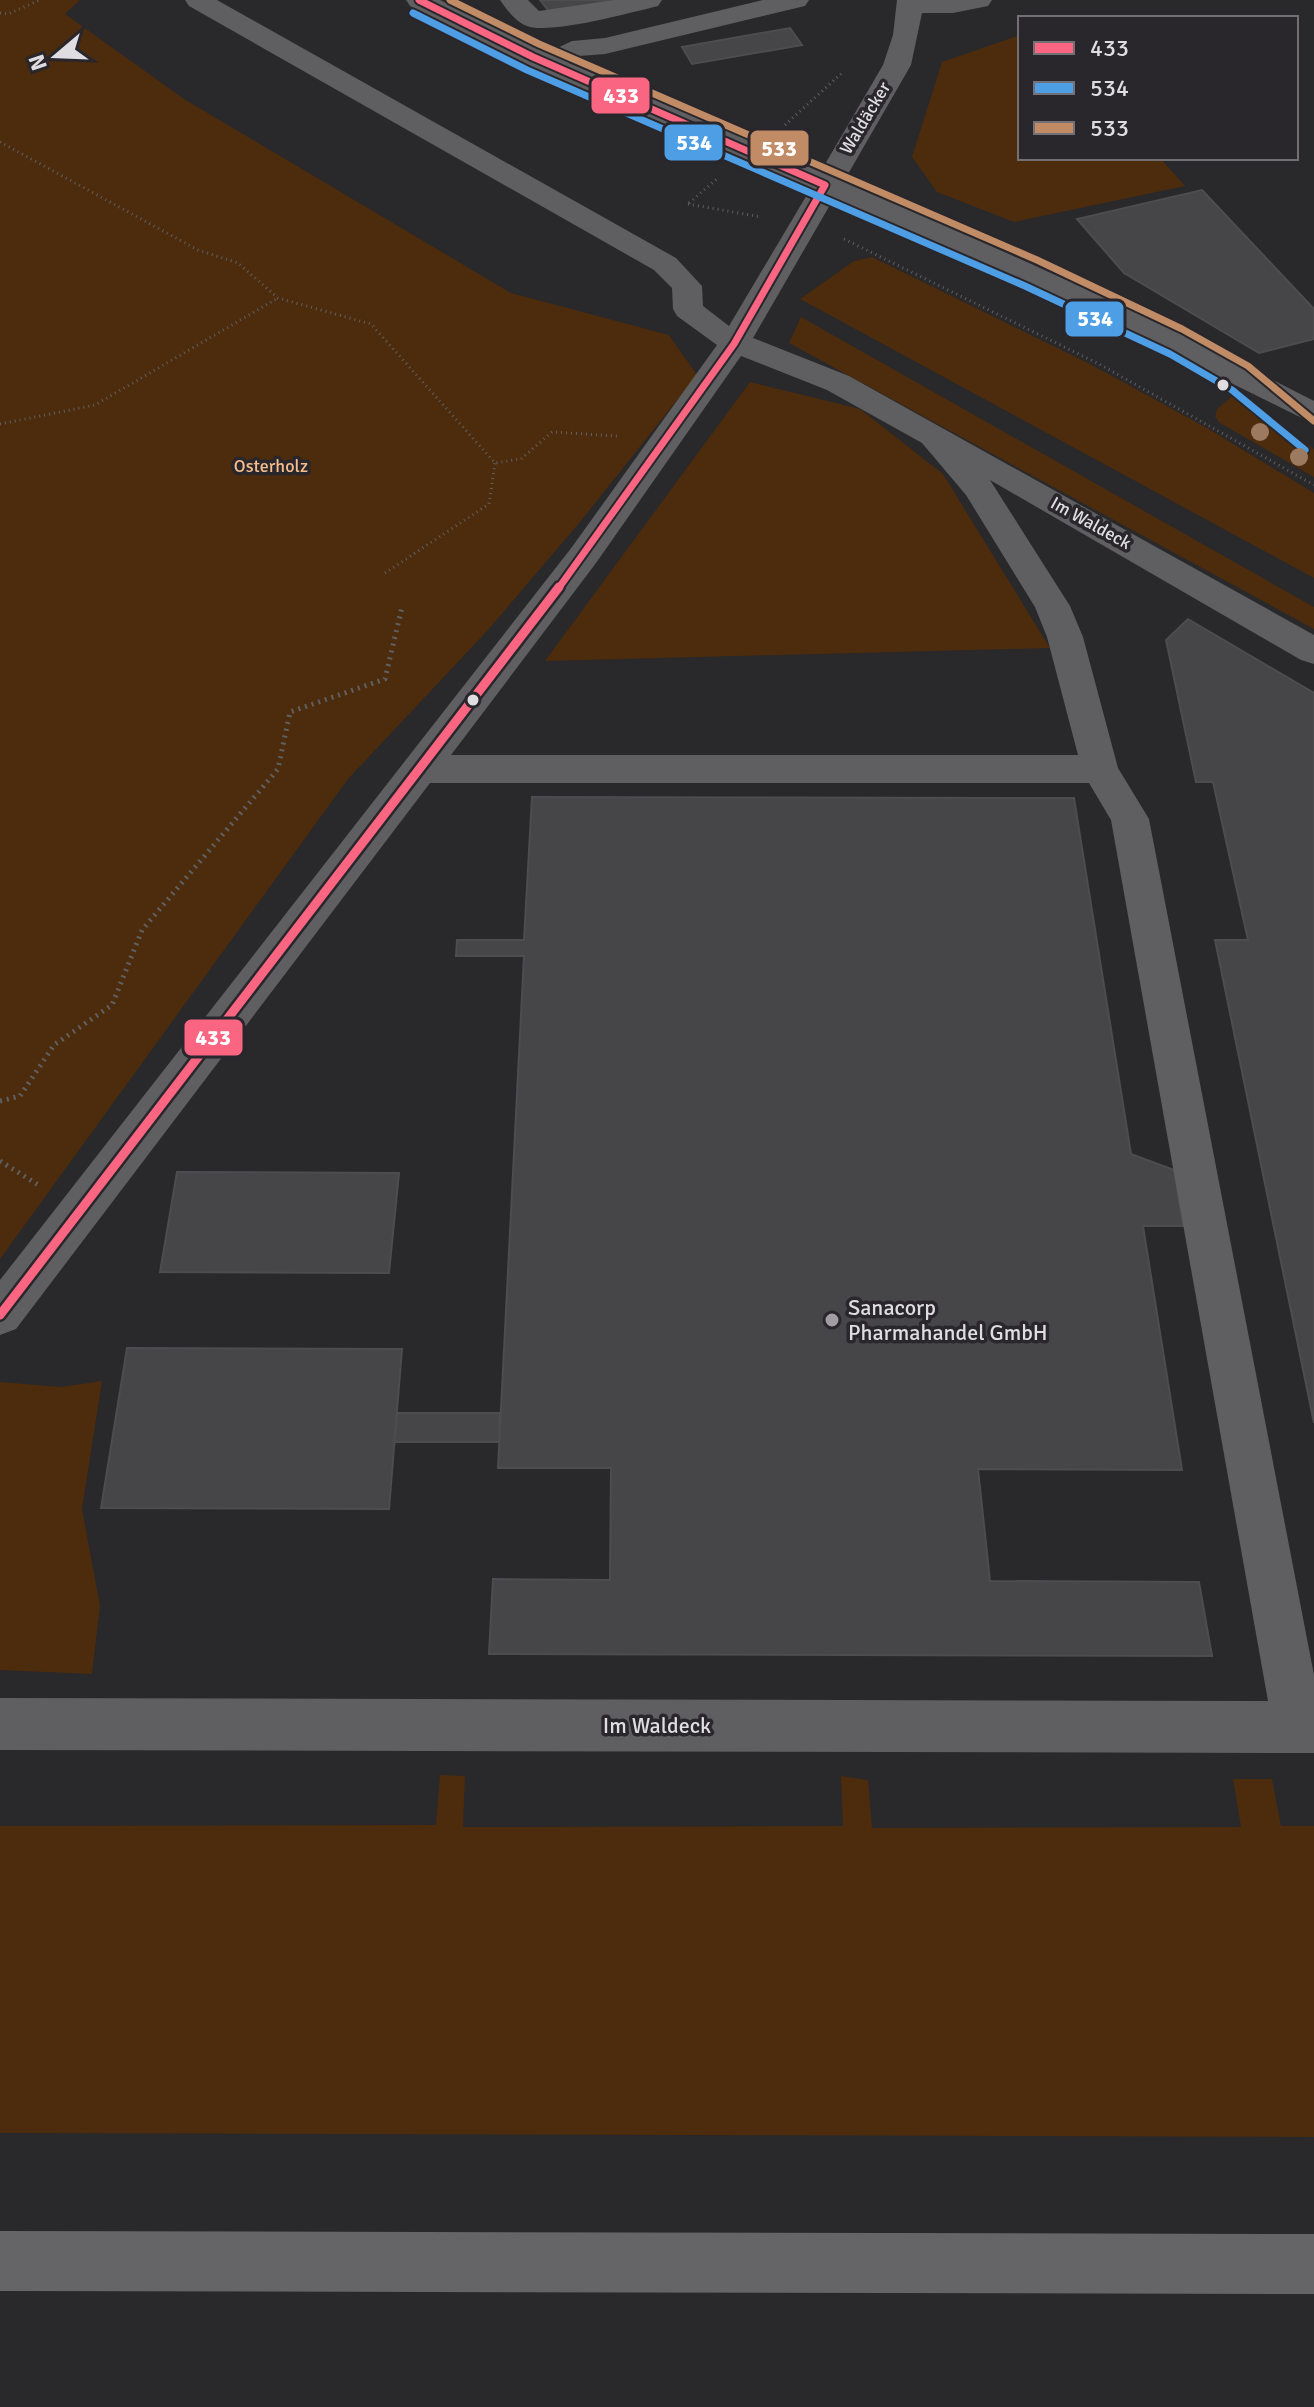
<svg xmlns="http://www.w3.org/2000/svg" width="1314" height="2407" viewBox="0 0 1314 2407" font-family="Signika,sans-serif">
<style>
.green{fill:#4c2c0c}
.building{fill:#464548;stroke:#4d4c4f;stroke-width:2}
.lines{fill:none;stroke-linecap:round;stroke-linejoin:round}
.path-far1{stroke:#605f61;stroke-width:3;stroke-dasharray:1 4;stroke-linecap:butt}
.path{stroke:#605f61;stroke-width:5;stroke-dasharray:2 5;stroke-linecap:butt}
.minor{fill:#5f5e60;fill-rule:evenodd}
.highway{fill:#656567;fill-rule:evenodd}
.bus-1-far1-casing{stroke:#29272c;stroke-width:11}
.bus-1-casing{stroke:#29272c;stroke-width:14}
.bus-2-casing{stroke:#29272c;stroke-width:11}
.bus-3-casing{stroke:#29272c;stroke-width:11}
.bus-1-far1{stroke:#fa6682;stroke-width:7}
.bus-1{stroke:#fa6682;stroke-width:9}
.bus-2{stroke:#4d9ee5;stroke-width:7}
.bus-3{stroke:#c18c65;stroke-width:7}
.tree{fill:#9b7a5f}
.bus-dot{fill:#dfdde1;stroke:#29272c;stroke-width:3}
.poi-dot{fill:#9f9ea1;stroke:#29272c;stroke-width:3}
.labels{text-anchor:middle;stroke-width:7;stroke-linejoin:round;paint-order:stroke}
.far-street-label{font-size:18px;fill:#dfdde1;stroke:#29272c}
.far-park-label{font-size:18px;fill:#f9bd8a;stroke:#29272c}
.poi-label{font-size:22px;fill:#dfdde1;stroke:#29272c;text-anchor:start}
.street-label{font-size:22px;fill:#dfdde1;stroke:#29272c}
.line-badge{stroke:#29272c;stroke-width:3}
.badge-label{font-size:22px;text-anchor:middle;font-weight:bold;fill:#fff}
</style>
<rect width="100%" height="100%" fill="#29282b"/>
<path class="green" d="M0 0H80L65 14 184 99 511 293 669 335 697 375 580 522 488 630 348 779 0 1259Z
M1020 35V158H1160L1185 186 1014 222 937 192 912 157 942 62Z
M872 257 1090 364 1207 428 1314 493V578L800 299 854 261Z
M801 317 1314 607V629L789 343Z
M750 382 860 409 943 474 1050 648 545 661Z
M1236 393 1314 449V477L1220 423 1215 417 1217 409Z
M102 1381 82 1509 100 1606 92 1674 0 1670V1382L61 1387Z
M440 1775 465 1776 463 1827 843 1826 841 1776 868 1780 872 1828 1241 1827 1233 1779H1272L1281 1826H1314V2137L0 2133V1826L436 1825Z"/>
<path class="building" d="M540 0H616L550 13Z
M790 28 802 45 692 64 682 47Z
M1202 190 1314 309V339L1259 353 1124 273 1077 219Z
M1188 619 1314 693V1423L1215 940H1248L1213 782H1196L1166 640Z
M532 797 1074 798 1131 1154 1174 1170 1183 1226H1143L1182 1470 978 1469 990 1581 1199 1582 1212 1656 489 1654 493 1579 610 1580 611 1468H498L524 956H456L457 940H524Z
M177 1172 399 1173 389 1273 160 1272Z
M127 1348 402 1349 389 1509 101 1508Z
M397 1413H500L499 1442H394Z"/>
<g class="lines">
<path class="path-far1" d="M0 13 8 14 40 0
M785 125 843 72
M0 142 198 250 238 263 278 298 371 324 495 463 521 459 552 432 617 436
M689 203 718 178
M688 204 761 217
M844 239 1099 364 1314 485
M0 424 95 405 278 298
M385 573 489 504 495 463"/>
<path class="path" d="M0 1101 20 1096 54 1045 112 1005 142 930 278 769 290 712 385 679 402 607
M0 1161 40 1186"/>
<path class="minor" d="M185 0H217L676 258 702 286 703 306 729 326 811 188 538 70 410 6 406 0H440L547 53 572 41 605 38 763 0H809L805 6 605 54 579 56 569 63 821 171 883 65 893 35 897 0H992L988 6 953 13H922L911 65 844 181C1003 250 1160 321 1314 401V424L1020 279 834 198 753 338 849 376 1314 635V664L1301 660 990 480 1070 606 1083 637 1118 768 1149 819 1314 1675V1753L0 1750V1698L1268 1701 1111 820 1089 783H430L16 1329 0 1335V1280L572 547 717 345 677 316 673 309 672 288 654 270 189 6ZM741 356 827 390 922 443 966 495 1035 607 1047 637 1078 755H451L596 563Z
M500 0H528L539 11 614 0H662L658 6C633 12 549 35 527 26 517 23 506 9 500 0Z"/>
<path class="highway" d="M0 2231 1314 2234V2294L0 2291Z"/>
<g class="bus-1-far1-casing">
<path id="bus-1-far1" d="M419 0 533 57 825 185
M558 589 734 344 825 185"/>
</g>
<g class="bus-1-casing">
<path id="bus-1" d="M0 1315 559 587"/>
</g>
<g class="bus-2-casing">
<path id="bus-2" d="M413 13 527 70 1025 286 1170 354 1232 390 1305 450"/>
</g>
<g class="bus-3-casing">
<path id="bus-3" d="M450 0 539 44 1037 260 1182 329 1248 366 1314 421"/>
</g>
<use href="#bus-1-far1" class="bus-1-far1"/>
<use href="#bus-1" class="bus-1"/>
<use href="#bus-2" class="bus-2"/>
<use href="#bus-3" class="bus-3"/>
</g>
<g class="tree">
<circle cx="1260" cy="432" r="9"/>
<circle cx="1299" cy="457" r="9"/>
</g>
<g class="bus-dot">
<circle cx="1223" cy="385" r="7"/>
<circle cx="473" cy="700" r="7"/>
</g>
<circle class="poi-dot" cx="832" cy="1320" r="8"/>
<g class="labels">
<g class="far-street-label">
<text transform="translate(865 118) rotate(-59)" y="6">Waldäcker</text>
<text transform="translate(1091 523) rotate(29)" y="6">Im Waldeck</text>
</g>
<g class="far-park-label">
<text x="271" y="472">Osterholz</text>
</g>
<g class="poi-label">
<text x="848" y="1315">Sanacorp<tspan x="848" dy="25">Pharmahandel GmbH</tspan></text>
</g>
<g class="street-label">
<text x="657" y="1733">Im Waldeck</text>
</g>
</g>
<g class="line-badge">
<rect x="590" y="76" width="61" height="39" rx="8" fill="#fa6682"/>
<rect x="663" y="123" width="61" height="39" rx="8" fill="#4d9ee5"/>
<rect x="749" y="129" width="61" height="38" rx="8" fill="#c18c65"/>
<rect x="1064" y="300" width="61" height="38" rx="8" fill="#4d9ee5"/>
<rect x="183" y="1018" width="61" height="39" rx="8" fill="#fa6682"/>
</g>
<g class="badge-label">
<text x="621" y="103">433</text>
<text x="694" y="150">534</text>
<text x="779" y="156">533</text>
<text x="1095" y="326">534</text>
<text x="213" y="1045">433</text>
</g>
<rect x="1018" y="16" width="280" height="144" fill="#29272c" stroke="#727074" stroke-width="2"/>
<rect x="1034" y="42" width="40" height="12" fill="#fa6682" stroke="#727074" stroke-width="2"/>
<text x="1090" y="56" font-size="24" fill="#dfdde1">433</text>
<rect x="1034" y="82" width="40" height="12" fill="#4d9ee5" stroke="#727074" stroke-width="2"/>
<text x="1090" y="96" font-size="24" fill="#dfdde1">534</text>
<rect x="1034" y="122" width="40" height="12" fill="#c18c65" stroke="#727074" stroke-width="2"/>
<text x="1090" y="136" font-size="24" fill="#dfdde1">533</text>
<g transform="translate(56 56) rotate(251)" stroke="#29272c" stroke-width="6" paint-order="stroke">
<path d="M0-6L14 30L0 20L-14 30Z" fill="#dfdde1"/>
<text y="-12" font-size="22" font-weight="bold" text-anchor="middle" fill="#dfdde1">N</text>
</g>
</svg>
